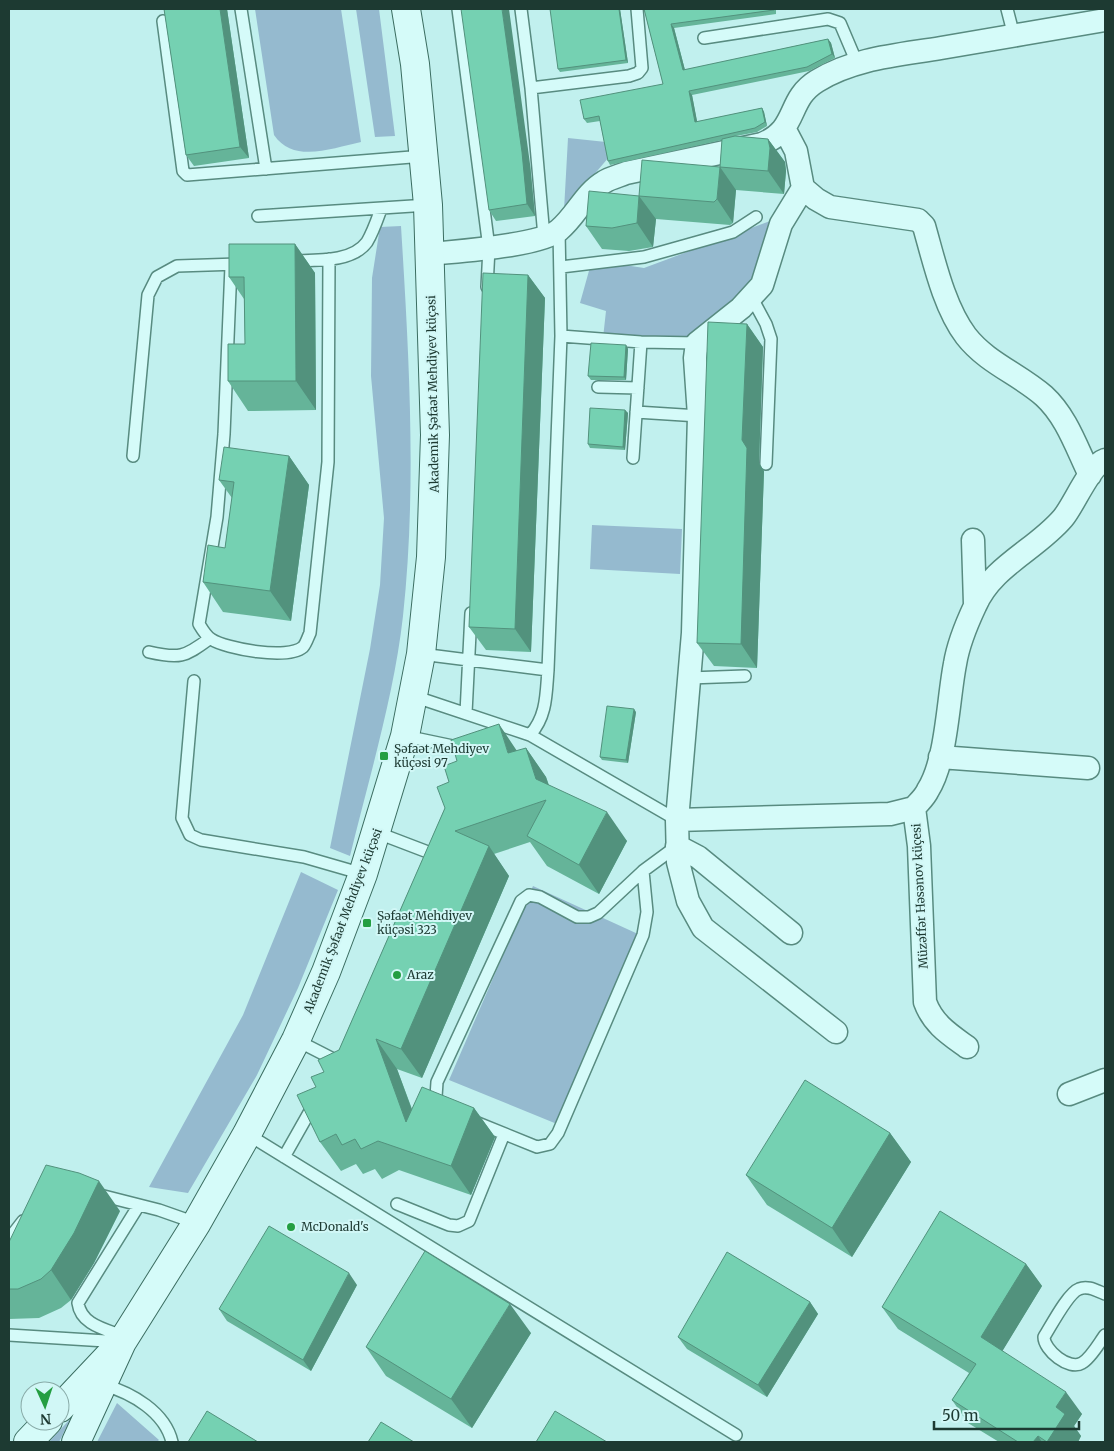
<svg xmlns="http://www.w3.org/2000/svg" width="1114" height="1451" viewBox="0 0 1114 1451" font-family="Merriweather,serif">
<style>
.green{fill:#95bacf}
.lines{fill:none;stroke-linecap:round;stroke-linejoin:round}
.service-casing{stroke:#588b80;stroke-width:14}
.minor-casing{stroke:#588b80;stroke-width:25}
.secondary-casing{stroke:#3b6d61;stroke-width:30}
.service{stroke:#d5fbf9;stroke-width:11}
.minor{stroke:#d5fbf9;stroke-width:22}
.secondary{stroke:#d5fbf9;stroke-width:28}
.wall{fill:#65b499}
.shaded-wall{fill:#52927d}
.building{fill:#75d1b2;stroke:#52927d}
.poi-dot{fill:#249e42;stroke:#d1f7f6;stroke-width:2}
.labels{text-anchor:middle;stroke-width:4;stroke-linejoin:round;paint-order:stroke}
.street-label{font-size:12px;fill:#1d3a32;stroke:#d1f7f6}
.poi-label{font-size:12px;fill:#1d3a32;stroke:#d1f7f6;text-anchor:start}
</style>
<rect width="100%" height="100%" fill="#c1f0ee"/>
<path class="green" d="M255 9H341L361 142C332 148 294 164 274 135Z
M356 9H379L395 136 375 137Z
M568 138 606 142 609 157 564 210Z
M781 217 761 293 683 348 603 338 606 311 580 303 592 260 644 268Z
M401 226C409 356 417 486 403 616 394 696 369 778 350 856L330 848 370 649 380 585 384 518 371 376 372 278 380 227Z
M592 525 682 529 680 574 590 569Z
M301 872 338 890 298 988 257 1075 188 1193 149 1187 243 1015Z
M533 886 638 934 557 1124 449 1080Z
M117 1403 159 1440 157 1442H97Z
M71 1418 59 1442H49Z"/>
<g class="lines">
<g class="service-casing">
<path id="service" d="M241 9 266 169
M458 9 489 248 487 287
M521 9 531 88 544 237
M1007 9 1014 36
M163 21 183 171 187 175 424 156
M704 38 828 19 840 23 857 63
M531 88 629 76 638 73 642 68 637 9
M258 216 428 205
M292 261C314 260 352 263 367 242 373 232 377 220 381 209
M231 266 224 434 217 517 199 624C202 629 206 636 211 639 226 649 288 660 303 647 306 644 308 637 310 633L328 462 329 259
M561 267 644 257 733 232 756 217
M752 298 766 324 771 339 766 464
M561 336 641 342 697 343
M598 387 638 388
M636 412 699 416
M133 456 148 295 157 277 177 266 238 264
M633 458 641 342
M149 652C179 659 185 657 209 639
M421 654 548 670
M689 678 745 676
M194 681 182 818 190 835 201 840 304 857 363 874
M413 696 530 735 677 820
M466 713 471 613
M530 735C547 716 546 694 548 670L561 336 559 230
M405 736 467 749
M378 833 433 854
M296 1040 339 1062
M441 1105 436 1097 437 1082 521 901 529 895 540 897 577 917H589L598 913 643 871 677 846
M473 1121 537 1147 550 1144 558 1133 643 935 647 912 643 871
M247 1134 736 1435
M284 1157 314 1104
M96 1194 159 1210 196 1223
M397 1204 449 1225 458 1226 469 1221 504 1134
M9 1239 23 1221
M1105 1294C1097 1291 1088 1285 1079 1289 1068 1293 1051 1326 1044 1337 1044 1350 1069 1371 1082 1363 1091 1358 1099 1343 1105 1335
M9 1335 122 1342
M125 1337C105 1329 81 1325 78 1303L139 1205
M104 1385C132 1393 165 1412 172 1442"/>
</g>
<g class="minor-casing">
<path id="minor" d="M785 130 796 151 803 188 816 199 830 207 918 220 924 226C934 261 944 307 966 336 987 363 1019 374 1044 396 1067 417 1077 449 1090 475
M803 188 781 224 762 285 741 308 697 343 695 358 699 416 693 633 677 820 678 862 688 901 703 928 836 1032
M431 254C458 251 540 246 559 230 576 216 585 193 604 182 610 178 619 176 626 173L762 144C799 129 786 100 817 81 854 58 899 55 941 48 996 39 1050 29 1105 20
M973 540 975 604
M940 757 1088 768
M677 820 890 814 914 808
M677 846 698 857 791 933
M967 1047C949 1034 933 1024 925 1002L919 846 914 808C919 802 925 797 928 790 947 760 948 699 955 664 958 645 967 623 975 606 992 566 1036 550 1063 518 1074 505 1090 465 1105 460
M1069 1094 1105 1080"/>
</g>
<g class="secondary-casing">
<path id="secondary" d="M60 1408 109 1356
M28 1442 48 1421
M76 1442 122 1342 196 1224 247 1134 296 1040 326 972 363 874 405 736 421 654 431 557 435 435 428 205 415 64 406 9"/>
</g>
<use href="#service" class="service"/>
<use href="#minor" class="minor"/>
<use href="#secondary" class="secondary"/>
</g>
<path class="wall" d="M164 9H227L249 158 194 166 186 155Z
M620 9 628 63 560 72 558 69Z
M644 9H776V14L674 28 685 70 828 39 831 43 835 58 809 71 692 95 697 122 762 108 764 112 767 126 757 132 736 136 768 139 785 162 786 171 784 194 736 190 733 223 730 225 656 219 653 247 629 251 602 249 586 226 639 196 720 167 722 140 610 165 608 161 600 121 587 123 584 119 663 84Z
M530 164 535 216 496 221 489 210Z
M295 244 315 273 316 410 248 411 228 381 245 344 244 299 229 277Z
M528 275 545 298 531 652 486 650 469 627Z
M747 324 763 347 759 463 764 471 757 668 714 666 697 643Z
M626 345 628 349 626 380H591L588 376Z
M625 410 628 413 625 450 590 448 588 444Z
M289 456 309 485 291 621 223 612 203 582 225 548 232 498 219 480Z
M636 712 628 763 602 760 600 757Z
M526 748 546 777 549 785 627 841 599 894 547 866 530 842 494 854 509 876 422 1078 397 1069 412 1109 474 1108 495 1137 471 1195 399 1170 382 1179 375 1169 363 1174 356 1164 341 1171 320 1142 316 1087 324 1072 339 1050 445 808 449 782 517 751Z
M890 1133 911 1162 852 1257 767 1205 746 1175Z
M120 1211 94 1263 71 1300 61 1308 39 1318 9 1319V1242Z
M1026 1264 1042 1286 1002 1351 1082 1414 1074 1426 1081 1436 1078 1442H999L968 1423 952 1400 969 1373 898 1329 882 1307Z
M357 1285 311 1371 227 1321 219 1309Z
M810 1302 818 1314 767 1397 687 1349 678 1337Z
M531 1333 472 1428 386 1376 366 1347Z"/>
<path class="shaded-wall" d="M220 9H227L249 158 240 147Z
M502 9H509L530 164 535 216 527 204Z
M619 9H620L628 63 626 60Z
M671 24 674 28 686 74 683 70Z
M828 39 831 43 835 58 832 54Z
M689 91 692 95 698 126 695 122Z
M762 108 764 112 767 126 765 122Z
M768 139 785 162 786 171 784 194 768 171Z
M720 167 736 190 733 223 717 199Z
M639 196 656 219 653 247 637 223Z
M295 244 315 273 316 410 296 381Z
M528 275 545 298 531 652 515 629Z
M747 324 763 347 759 463 764 471 757 668 741 644 742 440Z
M626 345 628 349 626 380 624 377Z
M625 410 628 413 625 450 623 447Z
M289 456 309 485 291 621 270 591Z
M634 709 636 712 628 763 626 760Z
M499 724 519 754 508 753Z
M526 748 546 777 556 808 536 779Z
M607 812 627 841 599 894 579 865Z
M489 846 509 876 422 1078 401 1049Z
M376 1039 397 1069 427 1151 406 1122Z
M474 1108 495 1137 471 1195 451 1166Z
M890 1133 911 1162 852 1257 832 1228Z
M99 1181 120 1211 94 1263 71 1300 51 1270Z
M1026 1264 1042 1286 997 1360 981 1337Z
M349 1273 357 1285 311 1371 303 1360Z
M810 1302 818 1314 767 1397 758 1385Z
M510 1304 531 1333 472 1428 451 1399Z
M1066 1392 1082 1414 1074 1426 1081 1436 1078 1442H1047L1056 1407Z
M1038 1436 1042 1442H1033Z"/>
<path class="building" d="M164 9H220L240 147 186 155Z
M461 9H502L522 152 527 204 489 210Z
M550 9H619L626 60 558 69Z
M644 9H774V10L671 24 683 70 828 39 832 54 807 67 689 91 695 122 762 108 765 122 755 128 608 161 599 116 584 119 580 100 663 84Z
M735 136 768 139 770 148 768 171 720 167 722 139Z
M642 160 720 167 717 199 714 202 639 196Z
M589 191 639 196 637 223 612 228 586 226Z
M229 244H295L296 381H228V344H245L244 277H229Z
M483 273 528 275 515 629 469 627Z
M708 322 747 324 742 440 747 448 741 644 697 643Z
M591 343 626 345 624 377 588 376Z
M590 408 625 410 623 447 588 444Z
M224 447 289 456 270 591 203 582 208 545 225 548 234 482 219 480Z
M607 706 634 709 626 760 600 757Z
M499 724 508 753 526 748 536 779 607 812 579 865 527 836 546 800 455 831 489 846 401 1049 376 1039 406 1122 422 1087 474 1108 451 1166 378 1141 361 1149 355 1139 342 1145 336 1134 320 1142 297 1095 316 1087 311 1077 324 1072 318 1060 339 1050 445 808 437 787 449 782 444 766 457 761 451 740Z
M805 1080 890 1133 832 1228 746 1175Z
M46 1165 79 1173 99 1181 74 1233 51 1270 41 1279 18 1289H9V1242Z
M940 1211 1026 1264 981 1337 1066 1392 1056 1407 1065 1414 1047 1442 1038 1436 1033 1442H1018L952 1400 976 1364 882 1307Z
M269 1226 349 1273 303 1360 219 1309Z
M425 1251 510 1304 451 1399 366 1347Z
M727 1252 810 1302 758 1385 678 1337Z
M207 1411 258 1442H188Z
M555 1411 607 1442H536Z
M381 1422 414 1442H368Z"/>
<g class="poi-dot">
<rect x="379" y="751" width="10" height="10" rx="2.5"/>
<rect x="362" y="918" width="10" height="10" rx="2.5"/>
<circle cx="397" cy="975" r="5"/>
<circle cx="291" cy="1227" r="5"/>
</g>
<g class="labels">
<g class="street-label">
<text transform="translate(433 394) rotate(-91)" y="4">Akademik Şəfaət Mehdiyev küçəsi</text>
<text transform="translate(920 896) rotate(-93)" y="4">Müzəffər Həsənov küçesi</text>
<text transform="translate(343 921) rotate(-69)" y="4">Akademik Şəfaət Mehdiyev küçəsi</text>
</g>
<g class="poi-label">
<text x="394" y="753">Şəfaət Mehdiyev<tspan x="394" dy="14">küçəsi 97</tspan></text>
<text x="377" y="920">Şəfaət Mehdiyev<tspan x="377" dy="14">küçəsi 323</tspan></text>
<text x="407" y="979">Araz</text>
<text x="301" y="1231">McDonald's</text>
</g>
</g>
<rect width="1114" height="1451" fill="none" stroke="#1d3a32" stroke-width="20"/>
<g transform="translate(45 1406) rotate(177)"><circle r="24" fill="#d1f7f6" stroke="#89aba8"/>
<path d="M0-4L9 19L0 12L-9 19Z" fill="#249e42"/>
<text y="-8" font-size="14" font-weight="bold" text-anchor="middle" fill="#1d3a32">N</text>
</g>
<path d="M934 1421v8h145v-8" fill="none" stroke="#1d3a32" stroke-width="2.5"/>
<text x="942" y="1421" font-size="15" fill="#1d3a32" stroke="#d1f7f6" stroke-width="4" paint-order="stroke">50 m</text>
</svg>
